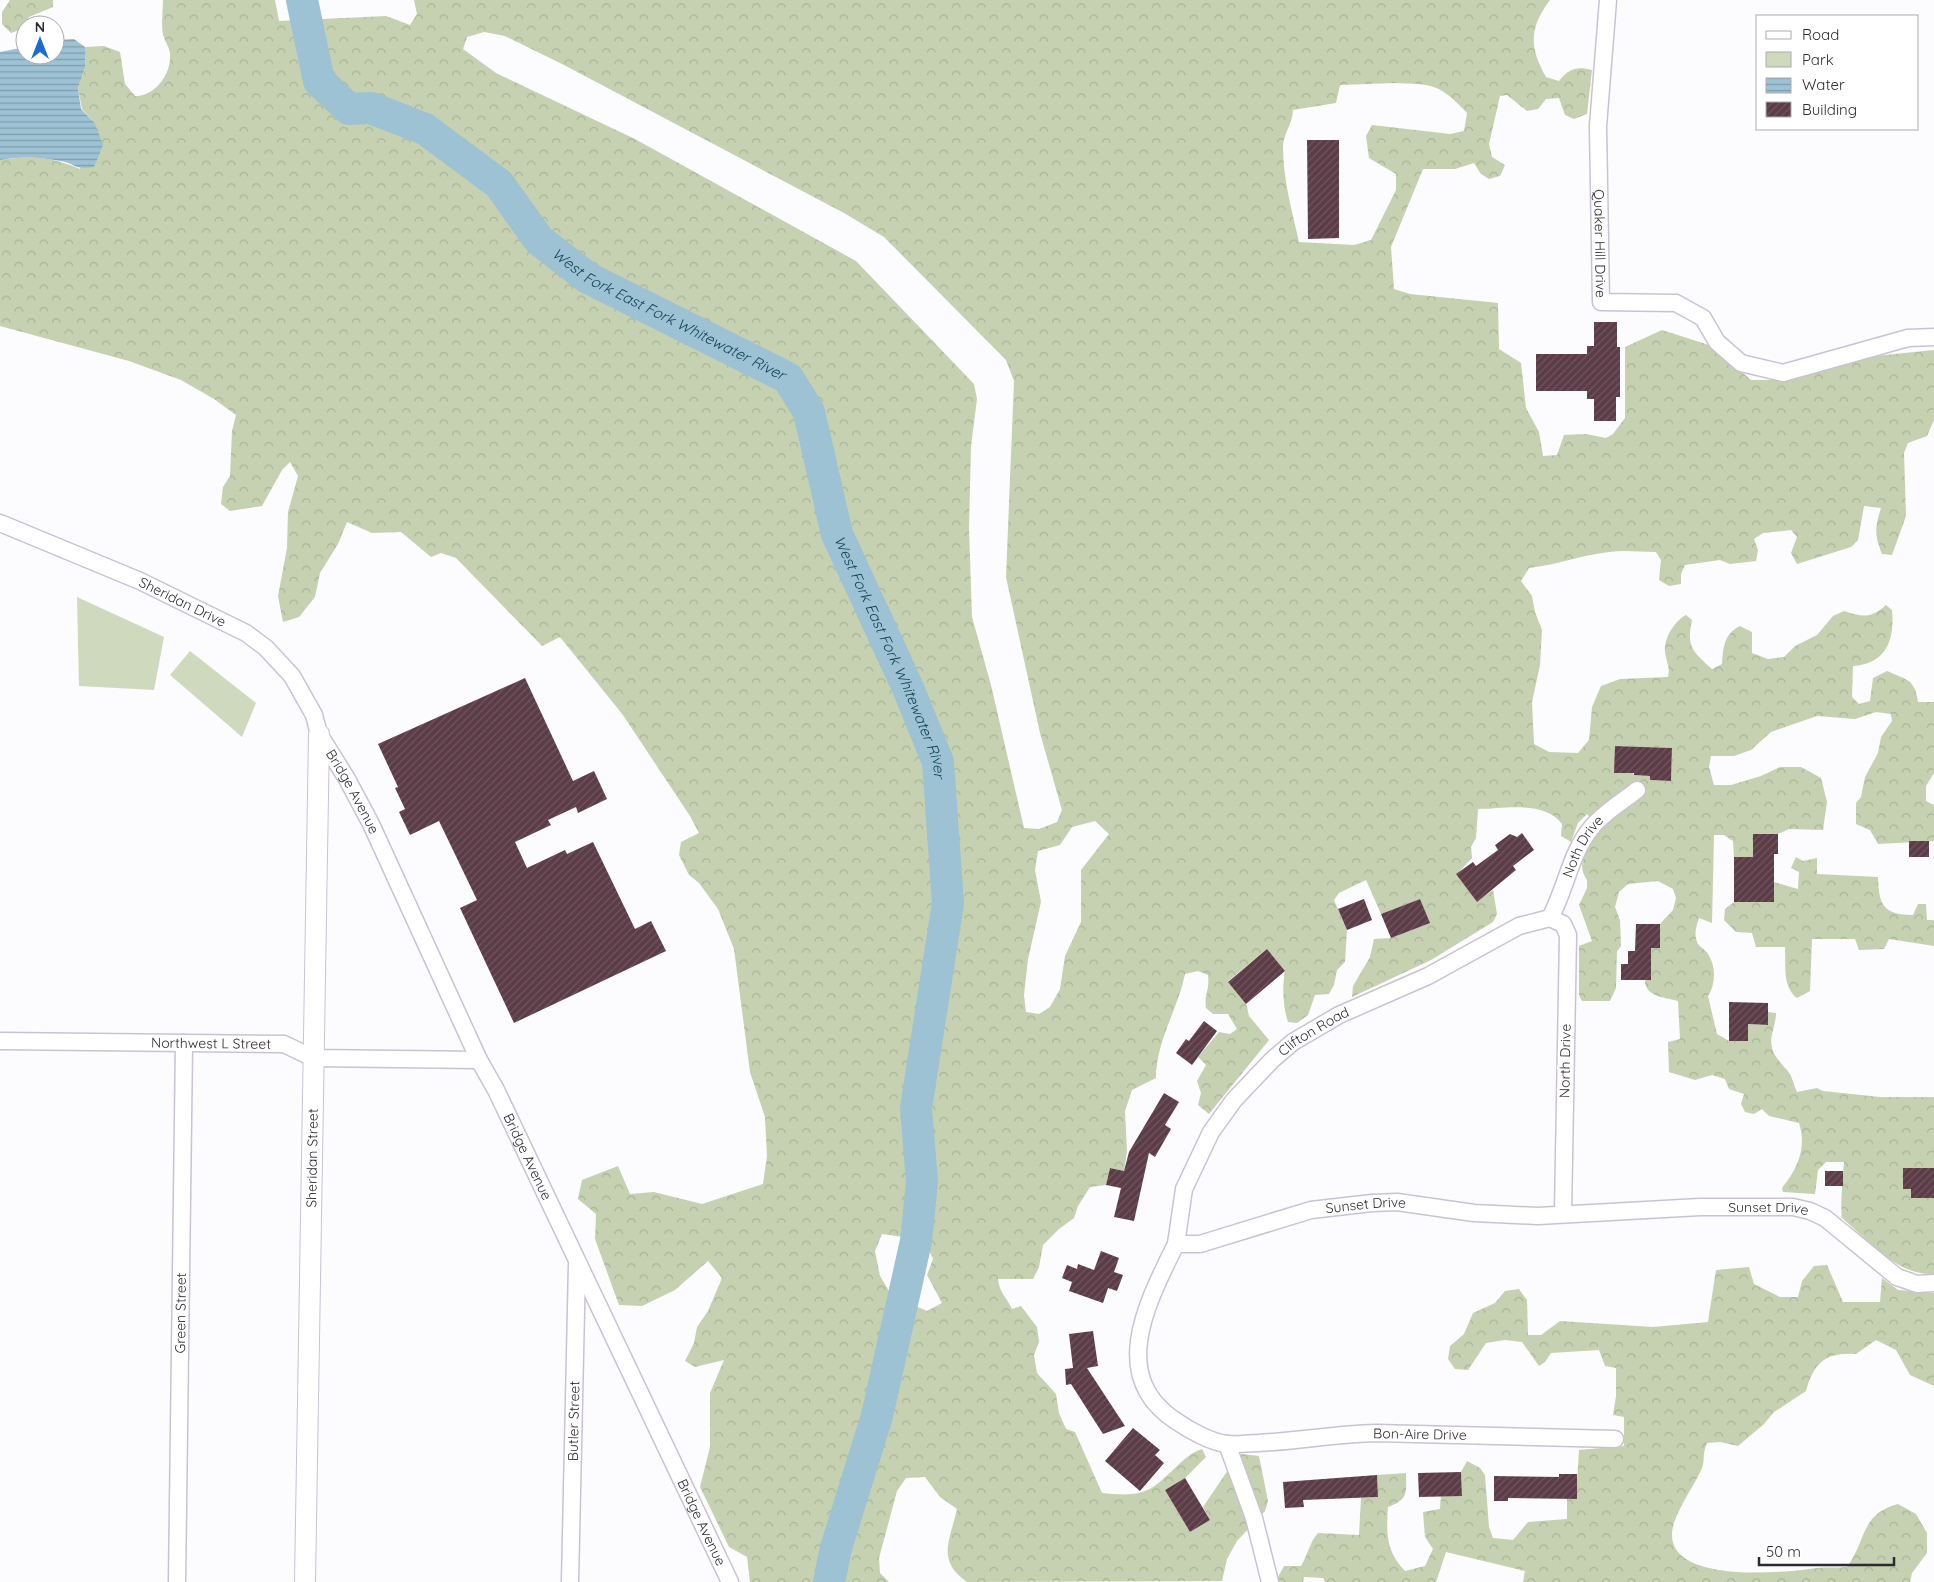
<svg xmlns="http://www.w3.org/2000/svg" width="1934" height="1582" viewBox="0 0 1934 1582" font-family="Quicksand,sans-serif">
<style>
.green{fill:#cfd9bd}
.forest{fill:url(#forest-crowns);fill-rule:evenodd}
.water{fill:url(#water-rules)}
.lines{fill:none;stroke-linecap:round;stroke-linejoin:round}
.river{stroke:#9dc2d4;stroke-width:32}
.building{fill:url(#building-hatch)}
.minor-casing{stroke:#cac2d3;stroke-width:19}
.tertiary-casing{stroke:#cac2d3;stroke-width:22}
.minor{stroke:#fff;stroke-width:16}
.tertiary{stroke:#fff;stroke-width:20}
.labels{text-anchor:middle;stroke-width:5;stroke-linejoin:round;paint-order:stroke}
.street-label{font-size:14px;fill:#2d2a31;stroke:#fff}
.water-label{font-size:15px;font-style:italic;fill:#144559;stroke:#fff}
</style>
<defs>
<pattern id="forest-crowns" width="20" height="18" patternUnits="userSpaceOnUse" patternTransform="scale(1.25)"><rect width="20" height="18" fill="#c5d1b0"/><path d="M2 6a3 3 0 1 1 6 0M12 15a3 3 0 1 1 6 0" fill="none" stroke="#aab498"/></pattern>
<pattern id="water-rules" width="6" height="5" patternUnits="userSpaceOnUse" patternTransform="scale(1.25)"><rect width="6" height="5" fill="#9dc2d4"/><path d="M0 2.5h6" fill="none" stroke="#809ead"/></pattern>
<pattern id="building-hatch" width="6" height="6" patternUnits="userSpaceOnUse" patternTransform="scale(1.25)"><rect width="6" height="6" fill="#5c3c46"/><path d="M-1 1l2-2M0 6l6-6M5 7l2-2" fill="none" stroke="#70565f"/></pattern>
</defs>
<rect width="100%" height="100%" fill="#fcfbfe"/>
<path class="green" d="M77 597 164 637 154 690 79 686Z
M190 651 256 703 242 737 170 675Z"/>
<path class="forest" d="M10 0H53V7L29 17 22 29 11 33 2 24V12Z
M163 0H275L279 21 386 16 410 25 417 14 414 0H1550C1529 28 1529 47 1546 77L1559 81C1569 69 1576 66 1592 70L1587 114 1574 119 1565 115 1559 98 1546 99 1538 109 1527 111 1507 95 1500 96 1489 144 1492 157 1505 165 1500 176 1489 179 1481 174 1474 163 1455 169H1423L1391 247 1394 289 1410 294 1498 303 1499 349 1521 363 1526 408 1539 432 1543 456 1557 455 1564 435 1586 434 1606 438 1613 434 1625 418V347L1662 330 1712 346 1751 380H1791L1846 359 1934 350V420L1927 436 1908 443 1904 453 1906 516 1892 555 1882 554C1874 534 1875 528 1881 508L1864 506 1858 540 1851 547 1797 564 1791 553 1797 537 1791 530 1763 533 1754 539 1758 550 1756 561 1730 564 1720 560 1685 565 1681 574V584L1669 586 1659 580 1661 560 1656 552C1640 552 1624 550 1609 552 1582 555 1556 565 1529 568L1521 581 1532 596 1535 612 1542 630 1540 665 1532 702 1534 744 1549 752 1578 753 1589 740 1592 707 1601 686 1620 679 1668 677C1671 666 1664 658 1665 647 1666 635 1676 620 1686 615L1692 620C1686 647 1693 652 1712 669L1722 664C1723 648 1724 634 1740 626L1752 632V653L1768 659 1784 657 1795 646 1817 635 1833 616 1844 611C1863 617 1870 619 1886 605L1892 610C1895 640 1886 664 1853 666L1852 697 1859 704 1870 701 1873 678 1887 671C1907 680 1915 679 1918 702H1934V773L1926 786V801L1934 805V841L1878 844 1870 830 1856 824V803L1861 797 1865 777 1878 753 1881 737 1892 721 1891 714 1876 712 1855 719 1817 716 1771 732 1751 750 1734 756H1711L1709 767 1714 785H1731L1761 776 1780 767H1801L1821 778 1827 802 1823 830 1789 829 1778 834H1753V857H1734L1733 841 1724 835H1714L1712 923 1699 918C1696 927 1694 934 1697 942 1699 947 1705 949 1708 954 1716 966 1716 984 1708 996L1717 1034 1729 1041H1748V1024L1767 1025 1768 1012 1776 1013C1776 1025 1769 1036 1772 1048 1775 1058 1781 1063 1787 1070 1792 1076 1794 1085 1797 1092L1817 1088 1823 1091 1880 1097H1934V1168H1903V1189H1911V1198H1934V1274C1897 1276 1868 1240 1842 1218 1840 1212 1843 1171 1844 1162H1826L1818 1170 1815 1194 1783 1192 1782 1188C1798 1168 1807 1147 1799 1123L1769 1116 1762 1109 1754 1114 1745 1112 1741 1104 1744 1094 1729 1089 1725 1079 1712 1075 1695 1080 1669 1072 1668 1042 1680 1039 1678 1001C1664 997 1645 997 1645 980H1651V948L1660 924 1673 910 1676 898 1673 889 1658 881 1628 884 1619 892 1615 907 1620 920 1621 946 1617 951 1616 988 1610 1001H1582L1579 995V946L1592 941 1579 905 1587 888V880C1574 862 1590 845 1600 829L1587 814 1578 823 1571 842 1561 836 1562 824C1544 800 1504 809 1478 809L1476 838 1471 847 1472 858 1457 874 1476 901 1493 890 1497 914 1493 922 1431 960 1352 997 1353 986 1370 957 1374 939 1391 938 1429 923 1420 899 1381 914 1366 880 1339 893 1334 900 1347 930 1345 962 1337 970 1334 985 1329 994 1315 995 1308 1015 1297 1023 1288 1022C1283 1007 1282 987 1285 971L1267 949 1228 981 1246 1003 1249 1016 1269 1040 1209 1114 1198 1105 1201 1093 1197 1081 1206 1065 1198 1057 1219 1032 1230 1034 1237 1029 1228 1014H1213L1206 1008C1204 994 1210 990 1208 975L1198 971 1185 974C1178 1009 1156 1041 1156 1078L1132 1090 1125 1111 1127 1151 1124 1171 1110 1168 1106 1185 1090 1187 1078 1206 1074 1218 1059 1229 1043 1245 1039 1267 1033 1279H998C999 1292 1007 1298 1012 1309L1021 1306 1037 1327 1039 1342 1034 1355 1037 1373 1056 1394 1059 1413 1066 1429 1075 1432 1102 1493C1114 1494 1130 1496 1142 1492 1164 1486 1180 1456 1202 1449L1206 1457 1185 1478 1165 1490 1190 1532 1210 1520 1203 1507 1226 1473 1242 1454 1259 1456 1268 1501 1265 1511 1237 1541 1227 1559 1222 1581 967 1582C936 1560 950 1541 957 1509L940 1497 925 1477 906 1478 897 1491 879 1558 880 1573 889 1582H750L747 1557 729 1547 700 1487 710 1447V1393L724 1360 695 1367 685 1361 694 1343 697 1327 708 1311 722 1278 708 1261 675 1290 642 1306 619 1305 595 1239 596 1214 578 1199 582 1180 618 1166 630 1194 654 1192 702 1204 763 1184 767 1156 765 1117 750 1072 734 949 718 909 699 883 689 875 679 855 681 842 699 833 690 816 623 715 560 637 542 646 456 558 441 553 431 557 401 532 372 533 347 522 338 544 320 573 315 597 299 617 283 622 278 596 287 548 288 512 298 476 290 462 282 470 262 506 230 511 221 504 223 487 230 476 232 431 236 415 214 399 181 380 129 361 0 326V160C28 155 54 157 80 169L94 122 82 109 78 88 85 68V47L104 46 120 52 125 84 135 96C155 96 172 74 170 53 169 47 165 41 163 35 161 24 163 11 163 0ZM484 32 505 36 564 65 844 213 884 237 1006 360 1014 381 1006 577 1040 733 1062 810 1057 822 1039 829 1024 828 991 685 972 617 969 528 971 446 977 399 974 384 856 261 635 139 496 73 463 49 467 37ZM1394 83C1433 84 1440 84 1467 113L1464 131 1450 134 1372 125 1366 136 1369 158 1396 174V190L1371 240 1354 245 1299 242C1292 211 1283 179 1283 147 1283 134 1293 123 1293 110L1336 103 1340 85ZM1615 746 1672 748 1671 781 1650 780V776L1634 775ZM1095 821 1109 834 1081 870V922L1065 956 1060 989 1050 1007 1039 1014 1026 1012 1024 995 1028 959 1041 902 1035 870 1038 851 1060 845 1072 827ZM882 1234 924 1240 933 1259 927 1275 942 1303 927 1311 892 1296 880 1276 875 1251Z
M1796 857 1803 861 1817 858V874L1878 877C1879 904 1882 915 1913 915L1918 904H1926L1927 920H1934V946L1889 939 1884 949 1859 950 1855 939H1812L1810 991 1797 998C1782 986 1786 965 1785 947H1756L1752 933 1736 932 1724 920 1725 909 1734 902 1774 901V882L1798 889 1799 872 1791 868Z
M1827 1265 1843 1302H1880L1882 1278 1898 1290 1934 1293V1386L1910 1375 1896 1350 1876 1340 1856 1354C1826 1352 1814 1362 1806 1391L1774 1412 1764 1424 1738 1446 1720 1442 1707 1443C1702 1454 1705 1461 1702 1468 1695 1485 1672 1516 1672 1534 1671 1582 1777 1574 1817 1568 1827 1567 1837 1568 1847 1567 1867 1540 1860 1514 1898 1504L1916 1514 1927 1533V1553L1912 1573 1910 1582H1523L1525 1571 1446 1552 1436 1582H1325L1323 1578 1304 1577 1303 1582H1277V1579L1284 1566H1301C1308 1555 1309 1543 1318 1533L1359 1535 1361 1498 1378 1497 1377 1475 1406 1473C1406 1493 1409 1499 1388 1507 1386 1534 1386 1551 1405 1571L1425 1566 1433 1549 1425 1537 1423 1512 1440 1509 1441 1496H1462L1461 1472 1467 1461 1480 1468 1485 1475 1489 1527 1493 1538 1513 1540 1528 1522 1567 1519V1499H1576L1579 1450 1624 1446V1417L1613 1415 1616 1396V1368L1605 1366 1599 1350 1551 1353 1545 1362 1539 1366 1522 1342 1505 1340 1486 1343 1468 1370 1455 1369 1448 1359 1450 1346 1464 1334 1473 1313 1495 1303 1505 1291 1519 1289 1527 1300 1528 1335H1541L1560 1321 1653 1327 1708 1322 1716 1270 1749 1267 1754 1284 1780 1297H1798L1802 1281 1814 1266Z"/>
<path class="water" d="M74 39 85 47V68L78 88 81 109 94 122 103 145 94 167C74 171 76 163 60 161 39 157 21 156 0 160V52L25 47V55H55V40Z"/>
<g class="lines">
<path class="river" id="s1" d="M302 0 319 81 349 109 371 108 425 129 499 184 539 240 588 278 788 378 809 412 837 534 908 688 938 762 948 903 916 1108 922 1182 916 1241 877 1416 836 1548 829 1582"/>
</g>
<path class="building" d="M1307 140H1339V238L1308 239Z
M1594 322H1617V347H1620V397H1616V421H1594V399H1587V391H1536V354H1587V346H1594Z
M525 678 573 781 594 771 607 799 578 813 576 807 548 820 551 825 515 842 527 868 565 850 567 854 593 842 635 929 651 921 666 951 514 1023 460 908 477 900 439 821 410 835 399 812 405 809 395 788 398 787 378 744Z
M1615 746 1672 748 1671 781 1650 780V776L1634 775V773H1614Z
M1522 833 1534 850 1513 866 1516 870 1477 902 1456 874 1473 862 1476 866 1498 850 1495 845 1510 834 1517 837Z
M1753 834H1778V854H1774V902H1734V857H1753Z
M1909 841H1929V857H1909Z
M1364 899 1372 920 1347 930 1338 909Z
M1420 899 1430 923 1391 938 1381 914Z
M1636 924H1660V948H1651V980H1621V964H1628V951H1635Z
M1267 949 1285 971 1246 1004 1228 982Z
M1729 1002 1768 1003V1025L1748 1024V1041H1729Z
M1204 1021 1217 1031 1192 1065 1176 1053 1186 1039 1189 1041Z
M1164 1093 1179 1102 1165 1125 1171 1129 1155 1157 1149 1153 1134 1221 1114 1217 1121 1188 1106 1185 1110 1168 1124 1171 1129 1152Z
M1903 1168H1934V1198H1911V1189H1903Z
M1825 1171H1843V1186H1825Z
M1101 1251 1119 1258 1114 1272 1123 1275 1117 1291 1108 1288 1103 1303 1069 1291 1072 1282 1062 1278 1067 1265 1077 1269 1078 1264 1094 1270Z
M1093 1331 1098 1366 1087 1368 1125 1426 1103 1434 1071 1384 1066 1385 1065 1369 1073 1368 1069 1334Z
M1133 1428 1160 1450 1155 1455 1164 1463 1140 1491 1105 1461Z
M1461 1472 1462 1496 1419 1497 1418 1473Z
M1559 1474H1577V1499L1508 1498V1501H1494V1476L1559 1477Z
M1377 1475 1378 1497 1303 1500 1304 1507 1285 1508 1283 1482Z
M1185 1478 1210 1520 1190 1532 1165 1490Z"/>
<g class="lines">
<g class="minor-casing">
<g id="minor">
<path id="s2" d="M1608 0 1598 126 1601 302 1676 303 1703 318 1717 342 1741 363 1783 373 1908 338 1934 337"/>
<path id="s3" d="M0 523 140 581 246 633 266 648 292 676 314 715 319 734 347 779 371 824 479 1060 496 1090 730 1582"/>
<path id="s4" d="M1550 918C1566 889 1570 853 1592 827 1603 813 1622 802 1637 790"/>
<path id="s5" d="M0 1041 284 1044 313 1058 479 1060"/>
<path id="s6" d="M1176 1244 1184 1189 1211 1132 1234 1100 1272 1060 1293 1042 1339 1015 1428 976 1519 926 1550 918 1563 924 1568 935 1563 1213"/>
<path id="s7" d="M1615 1439 1376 1433C1336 1434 1298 1441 1258 1443 1248 1443 1237 1445 1228 1444 1212 1443 1189 1430 1176 1421 1107 1376 1148 1301 1176 1244H1200L1311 1210 1372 1203 1397 1202 1474 1213 1538 1216 1700 1207H1793L1810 1211 1825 1218 1897 1277 1917 1284 1934 1283"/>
<path d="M1227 1444 1254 1518 1270 1582"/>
<path id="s8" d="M177 1582 184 1043"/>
<path id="s9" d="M570 1582 577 1264"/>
</g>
</g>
<g class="tertiary-casing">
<g id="tertiary">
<path id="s10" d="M305 1582 319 734"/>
</g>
</g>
<use href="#minor" class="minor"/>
<use href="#tertiary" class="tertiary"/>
</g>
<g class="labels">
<g class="street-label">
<text dy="5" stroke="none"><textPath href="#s2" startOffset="244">Quaker Hill Drive</textPath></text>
<text dy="5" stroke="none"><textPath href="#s3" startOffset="199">Sheridan Drive</textPath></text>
<text dy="5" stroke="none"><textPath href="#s3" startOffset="464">Bridge Avenue</textPath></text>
<text dy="5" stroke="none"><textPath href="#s4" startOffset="79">Noth Drive</textPath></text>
<text dy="5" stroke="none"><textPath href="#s6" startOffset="264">Clifton Road</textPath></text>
<text dy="5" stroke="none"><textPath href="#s5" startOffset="211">Northwest L Street</textPath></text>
<text transform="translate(1565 1061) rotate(-89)" y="5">North Drive</text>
<text dy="5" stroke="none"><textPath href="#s3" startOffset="869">Bridge Avenue</textPath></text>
<text dy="5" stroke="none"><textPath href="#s10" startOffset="424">Sheridan Street</textPath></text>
<text dy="5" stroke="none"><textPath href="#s7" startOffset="838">Sunset Drive</textPath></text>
<text dy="5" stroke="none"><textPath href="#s7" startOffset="1242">Sunset Drive</textPath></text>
<text dy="5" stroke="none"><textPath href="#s8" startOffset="269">Green Street</textPath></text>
<text dy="5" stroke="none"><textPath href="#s9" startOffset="161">Butler Street</textPath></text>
<text transform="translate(1420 1434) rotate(1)" y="5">Bon-Aire Drive</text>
<text dy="5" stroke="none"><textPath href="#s3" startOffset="1274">Bridge Avenue</textPath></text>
</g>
<g class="water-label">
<text dy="5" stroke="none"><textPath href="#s1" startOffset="515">West Fork East Fork Whitewater River</textPath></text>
<text dy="5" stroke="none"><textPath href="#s1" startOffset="950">West Fork East Fork Whitewater River</textPath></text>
</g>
</g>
<rect x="1756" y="15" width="162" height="115" fill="#ffffff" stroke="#abaaad"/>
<rect x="1766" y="31" width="25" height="8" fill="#ffffff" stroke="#abaaad"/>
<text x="1802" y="40" font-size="15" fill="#2d2a31">Road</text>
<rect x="1766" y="52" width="25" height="15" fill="#cfd9bd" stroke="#abaaad"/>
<text x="1802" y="65" font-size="15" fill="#2d2a31">Park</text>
<rect x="1766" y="78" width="25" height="15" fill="url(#water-rules)" stroke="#abaaad"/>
<text x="1802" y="90" font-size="15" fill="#2d2a31">Water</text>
<rect x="1766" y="102" width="25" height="15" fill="url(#building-hatch)" stroke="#abaaad"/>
<text x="1802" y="115" font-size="15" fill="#2d2a31">Building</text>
<g transform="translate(40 40)"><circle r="24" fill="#ffffff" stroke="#abaaad"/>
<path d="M0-4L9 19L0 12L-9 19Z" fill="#1d69d3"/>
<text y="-8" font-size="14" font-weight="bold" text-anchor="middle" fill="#2d2a31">N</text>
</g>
<path d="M1759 1557v8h135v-8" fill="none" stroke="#2d2a31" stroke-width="2.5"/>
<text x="1766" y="1557" font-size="15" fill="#2d2a31" stroke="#ffffff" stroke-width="4" paint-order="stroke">50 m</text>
</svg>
